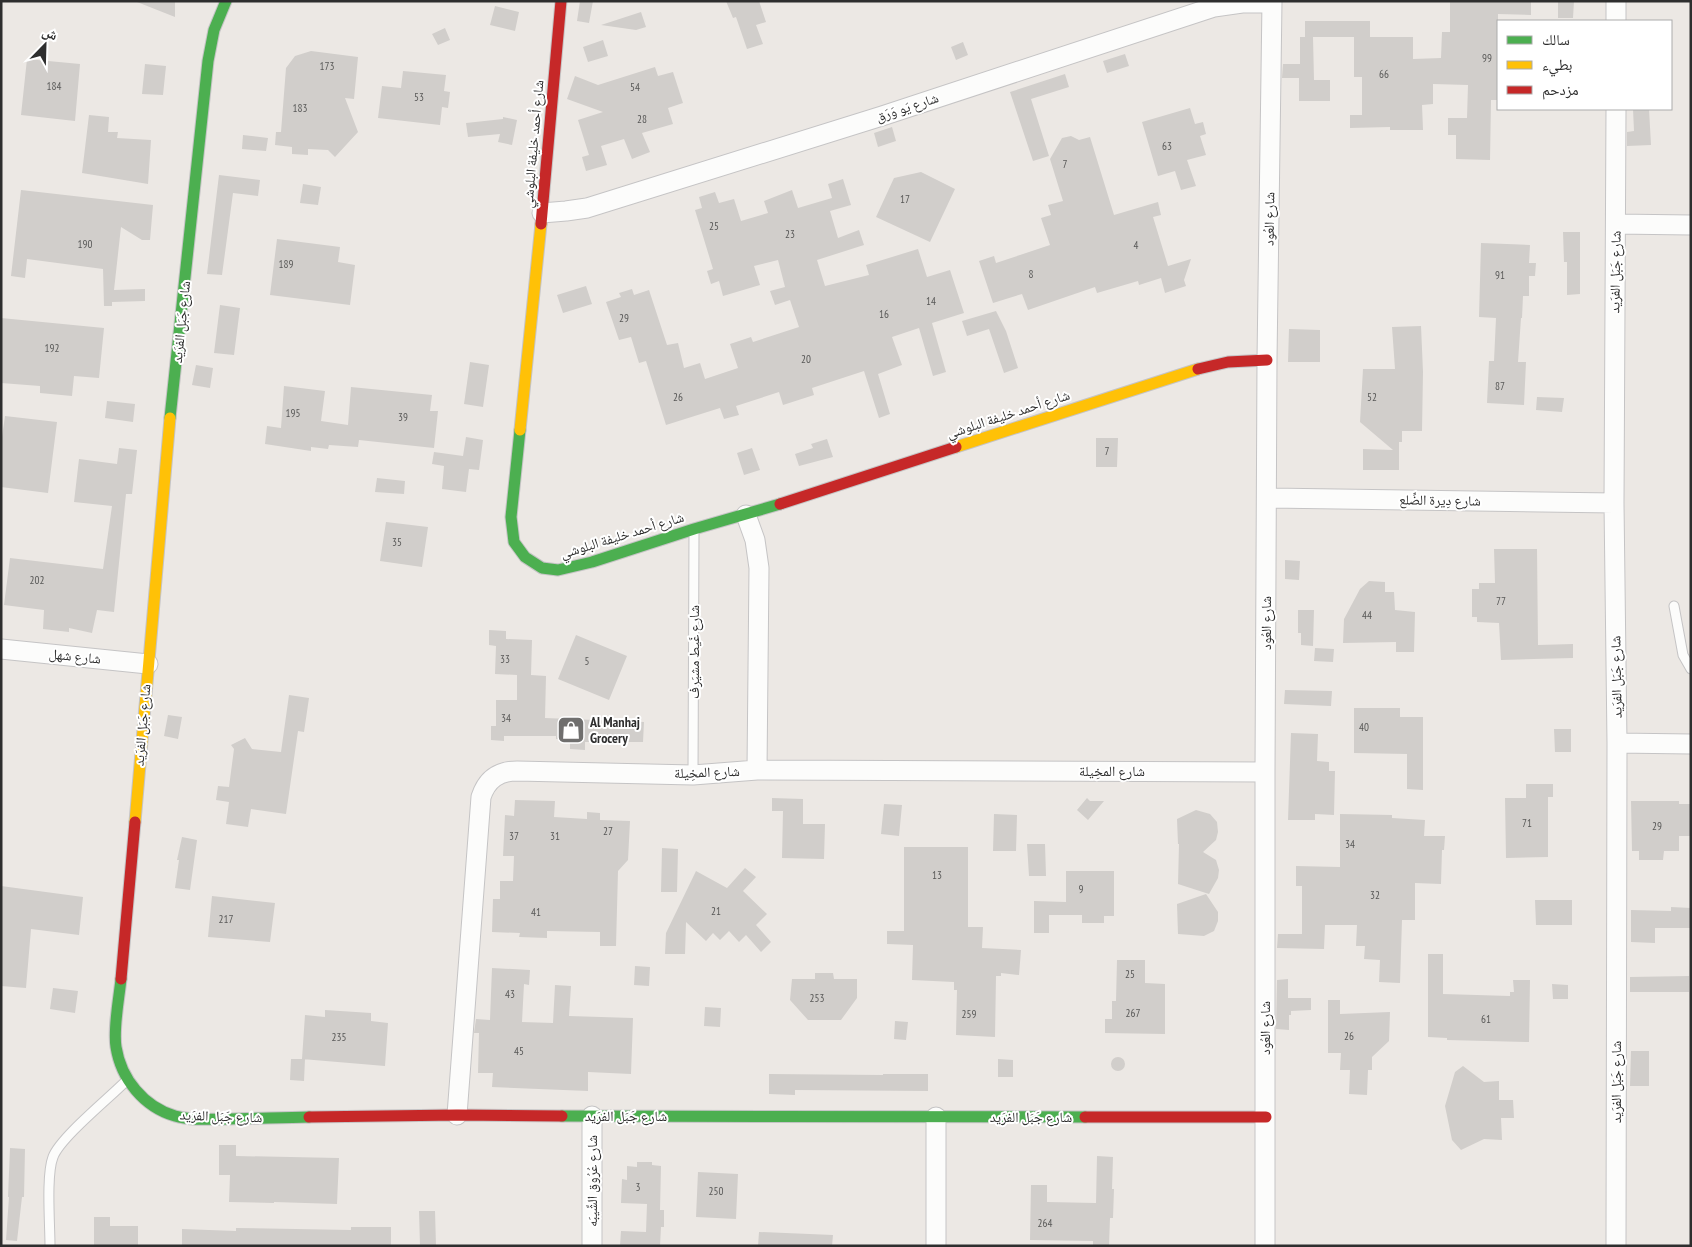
<svg xmlns="http://www.w3.org/2000/svg" width="1692" height="1247" viewBox="0 0 1692 1247" font-family="'PT Sans Narrow','Noto Naskh Arabic',sans-serif">
<style>
.building{fill:#d1cecb}
.lines{fill:none;stroke-linecap:round;stroke-linejoin:round}
.lane-casing{stroke:#c5c4c5;stroke-width:11}
.street-casing{stroke:#c5c4c5;stroke-width:21}
.fast-casing{stroke:#c5c4c5;stroke-width:13}
.slow-casing{stroke:#c5c4c5;stroke-width:13}
.jam-casing{stroke:#c5c4c5;stroke-width:13}
.lane{stroke:#fcfcfb;stroke-width:9}
.street{stroke:#fcfcfb;stroke-width:19}
.fast{stroke:#4caf50;stroke-width:11}
.slow{stroke:#ffc107;stroke-width:11}
.jam{stroke:#c62828;stroke-width:11}
.labels{text-anchor:middle;stroke-width:4;stroke-linejoin:round;paint-order:stroke}
.number-label{font-size:11px;fill:#585857}
.street-label{font-size:14px;fill:#2e2e2e;stroke:#fff}
.poi-label{font-size:14px;font-weight:bold;fill:#2e2e2e;stroke:#fff;text-anchor:start}
</style>
<rect width="100%" height="100%" fill="#ece8e4"/>
<path class="building" d="M137 1H175V17L137 2Z
M580 1H593L589 23 577 21Z
M726 1H759L766 22 756 25 763 44 747 49 736 17 733 18Z
M1450 1H1531V15L1498 14V100H1491L1490 160 1456 159V135H1448V118H1467L1468 85 1433 84V104L1422 105 1423 130H1390V127L1350 128V115H1362V77H1354V37H1313L1314 80H1330V101H1299V78H1282L1283 64H1300V37H1305V21H1370V37H1413V59L1441 58 1442 32H1450Z
M1558 1H1574L1573 18H1558Z
M495 6 519 12 515 31 490 25Z
M641 12 646 27 636 30 601 25Z
M445 28 450 40 438 45 432 34Z
M603 40 608 56 588 62 583 47Z
M963 42 968 55 956 60 951 47Z
M311 51 358 57 354 99 345 98 358 132 335 157 328 150 308 149V155L292 154V147L275 145 276 132H281L286 68 295 56Z
M1125 54 1129 66 1107 73 1103 61Z
M27 59 80 64 75 121 21 115Z
M145 64 166 66 163 95 142 94Z
M655 67 658 76 673 72 683 103 668 108 673 124 642 133 650 152 632 159 624 139 601 146 607 165 586 171 582 157 589 155 578 120 603 112 567 99 575 76 598 85Z
M403 71 446 75 444 91 450 92 448 108 442 107 440 125 378 118 382 86 401 88Z
M1065 74 1069 87 1031 99 1049 156 1033 161 1010 92Z
M1190 108 1195 124 1203 122 1206 134 1200 136 1206 155 1187 160 1196 186 1181 190 1175 171 1158 176 1142 122Z
M1633 109H1649L1651 145 1627 146V132L1634 131Z
M89 115 109 117 108 132H118L117 138 151 140 148 184 82 173Z
M503 117 517 120 512 145 498 142 500 134 468 137 466 123 503 119Z
M892 127 896 141 878 147 874 133Z
M243 135 268 138 266 151 242 149Z
M1071 136 1079 140 1090 137 1114 215 1158 202 1161 215 1153 217 1168 266 1191 259 1184 280 1186 286 1165 293 1161 278 1139 285 1138 281 1097 293 1095 287 1028 310 1022 294 993 303 979 261 994 256 996 263 1050 245 1041 218 1051 215 1048 205 1063 201 1050 159 1062 138Z
M921 172 955 189 930 242 876 217 894 178Z
M219 175 260 180 258 196 233 193 222 275 207 274Z
M843 179 851 205 830 211 838 238 859 230 864 245 817 260 825 286 869 275 866 265 918 249 927 277 950 270 964 313 932 323 946 372 933 376 919 328 892 337 902 365 878 374 890 414 879 418 864 371 812 388 814 395 783 405 779 392 736 406 739 415 724 419 720 408 666 425 646 361 639 363 631 337 619 340 606 302 621 297 619 293 632 289 634 295 649 290 667 345 678 343 684 368 700 363 705 379 738 368 730 344 751 337 753 342 799 327 790 300 775 305 770 291 785 287 778 260 754 266 760 285 723 296 719 281 711 284 707 271 713 269 695 210 702 208 699 197 715 192 719 203 734 199 741 221 768 213 764 201 792 190 798 208 832 198 828 184Z
M303 184 321 187 318 205 300 203Z
M21 190 153 205 150 240H142L121 227 114 290 145 289V301L112 302V306H104L103 269 27 259 25 278 11 276Z
M1563 232H1580V294L1567 295V262H1564Z
M277 239 340 247 338 262 355 265 350 305 270 295Z
M1481 243 1530 245 1529 263H1536L1535 276H1529V296H1523L1522 318H1521L1518 362H1526L1524 405 1487 403 1489 361H1494L1496 318 1479 317Z
M586 286 592 304 563 313 557 295Z
M220 305 240 308 234 355 214 353Z
M996 311 1006 331 1018 368 1004 373 989 329 967 336 962 321Z
M1 318 104 328 99 378 74 376 72 396 40 393V386L1 383Z
M1421 326 1423 372 1422 431H1402V442H1399V470H1363V449L1393 450 1360 422 1363 369H1395L1392 327Z
M1289 329 1320 330V362H1288Z
M470 362 489 365 483 407 464 404Z
M196 365 213 368 210 388 192 385Z
M284 386 325 391 321 421 348 425 351 387 432 395 430 411H438L434 448 359 440 358 447 329 445 328 449 311 447V451L265 444 267 426 281 428Z
M1537 397 1564 398 1562 412 1536 410Z
M107 401 135 404 133 422 105 418Z
M5 416 57 422 48 493 1 487V444Z
M466 437 483 440 479 470 469 469 466 492 442 489 444 466 432 464 434 452 463 456Z
M1096 438H1118L1117 467H1096Z
M827 439 833 457 799 466 795 454 813 448 811 444Z
M119 448 137 450 132 494H126L114 612 97 610 92 633 69 628V632L43 629 44 610 4 605 10 558 103 569 112 506 74 502 79 459 117 464Z
M752 448 760 470 744 475 737 453Z
M377 478 405 481 404 494 375 492Z
M386 522 428 527 422 567 380 561Z
M1494 549H1537L1538 645 1573 644V658L1501 660 1499 623 1477 622V617H1472V589H1479V583H1495Z
M1285 560 1300 561 1299 580 1285 579Z
M1369 581 1385 582V592H1394L1395 610 1415 612 1414 652H1396V642L1343 643 1344 619 1360 589Z
M1298 610H1314L1313 646 1301 645V633H1298Z
M489 630 506 631V639L532 640 531 675 546 676 545 718 644 722 643 742H585V750L570 749V740L556 739V736H504V741L491 740V726H496V700H517V675L495 674 496 646 489 645Z
M576 635 627 656 609 700 558 679Z
M1315 648 1334 649 1333 662 1314 661Z
M1285 690 1332 691 1331 706 1284 704Z
M289 695 309 698 304 732 298 731 286 814 251 809 248 827 226 824 229 802 216 800 218 786 229 787 234 749 231 745 245 738 252 749 281 752Z
M1354 708H1400V717H1423V790L1407 789V754L1354 753Z
M168 715 182 717 178 739 164 736Z
M1554 729H1571V752H1555Z
M1291 733 1318 734 1317 761 1329 762V771H1335L1334 815 1315 814V820H1288Z
M1526 784H1553V797H1548V857L1506 858 1505 798H1526Z
M772 798 803 799V824H825L824 859 782 858 783 811H772Z
M1087 798 1090 801H1104L1088 820 1077 810Z
M515 800 555 801 554 817 587 819V812L600 813V820L630 821 628 860 618 871 616 946H600V932L547 931V938L519 937 520 933 492 932 493 899H500V881H513L514 856H503L505 815 514 816Z
M1631 801H1679V804H1691V836H1679V851H1664L1663 860H1639V851H1632Z
M884 804 902 805 899 836 881 834Z
M1196 810 1210 814 1217 822 1218 832 1216 840 1203 852 1216 860 1219 870 1218 878 1209 894 1178 884 1179 844H1178L1177 819Z
M994 814 1017 815 1016 851H993Z
M1340 814 1392 815V818L1425 820 1424 836H1445L1444 850H1442L1441 884 1415 883V920H1402L1400 983 1379 982 1380 960 1364 959 1365 946H1356L1357 925H1325L1324 949 1277 948 1278 934H1302V886H1296V866L1340 867Z
M182 837 197 840 190 890 175 888 179 860H177Z
M1027 844H1045L1046 876H1029Z
M904 847H968V927H983L982 948 1021 950 1019 975 1001 973V976H996L995 1037 956 1035 957 990H954V982L912 980 913 945 887 944V931H904Z
M662 848 678 849 677 892H661Z
M745 868 756 877 743 891 767 914 756 925 771 942 761 952 746 935 739 942 729 931 720 940 713 933 706 941 686 922 685 954H665L666 933 696 871 727 888Z
M1066 871H1114V916H1104V923H1082V915H1049V933H1034V901L1066 902Z
M1 886 83 897 79 935 31 929 26 988 1 986Z
M1206 894 1218 912V921L1214 931 1204 936 1178 934 1177 904Z
M212 896 275 903 270 942 208 937Z
M1535 900H1572V925H1536Z
M1671 907 1691 908V928H1655V943L1631 942V910L1671 911Z
M1428 954H1443V994L1510 996V992H1514L1513 980H1530L1529 1042 1447 1040V1038L1428 1037Z
M1117 960H1145V983L1165 984V1034L1105 1033V1019H1112V1001H1116Z
M635 966 650 967 649 986 634 985Z
M492 968 530 970 529 985 524 984 522 1022 553 1023 555 985 571 986 569 1016 633 1018 631 1074 588 1072V1091L492 1087 493 1073H478L479 1033H474L476 1019 490 1020Z
M815 973H833L834 979H857V998L841 1020H808L790 1000 792 979H815Z
M1689 976V992H1630V977Z
M1288 979V998H1311V1010L1291 1011V1015H1289V1030L1276 1029 1277 980Z
M1552 984 1568 985V999H1553Z
M53 988 78 991 75 1013 50 1009Z
M1328 1000H1340V1014L1390 1012 1389 1041 1372 1057V1070H1368L1367 1095 1349 1094 1350 1070H1340L1341 1053H1328Z
M705 1007 721 1008 720 1027 704 1026Z
M325 1010 371 1013V1021L388 1023 385 1066 302 1059 305 1015 325 1017Z
M895 1021 908 1022 906 1040 894 1039Z
M1631 1051H1649V1086H1630Z
M1111 1064a7 7 0 1 1 14 0a7 7 0 1 1-14 0Z
M291 1059H305L304 1081 290 1080Z
M998 1059 1013 1060V1077H998Z
M1463 1066 1484 1082 1499 1081V1100H1513L1514 1118H1501L1502 1140 1484 1139 1461 1150 1452 1140 1445 1106 1455 1072Z
M769 1074 883 1075V1074H928V1091L795 1090V1095L769 1094Z
M219 1145H236V1156L339 1158 337 1204 274 1202V1203L229 1202 230 1175H219Z
M10 1148 25 1149 24 1197H22L17 1241 6 1240 9 1197H8Z
M1097 1156 1113 1157 1112 1189H1114L1113 1218H1110L1109 1246H1093V1241L1030 1240 1031 1185H1047V1202L1096 1203Z
M637 1162H652V1165L661 1166 660 1210H664V1227H661L660 1246H620L621 1231 646 1232 647 1204 621 1203 622 1179 627 1180V1166L637 1167Z
M698 1172 738 1174 736 1219 696 1217Z
M419 1211H435L436 1246H420Z
M94 1217H110V1226H138V1246H94Z
M351 1227H391V1246H182V1229L236 1231V1228L351 1230Z
M759 1232 833 1235 832 1246H758Z"/>
<g class="lines">
<g class="lane-casing">
<path id="lane" d="M1674 606 1683 655 1691 669
M693 775 694 532
M50 1246C50 1224 46 1175 53 1157 60 1138 108 1099 125 1082"/>
</g>
<g class="street-casing">
<path id="street" d="M1616 21V1
M542 213 566 211 587 208 882 116 1214 7 1242 3H1272
M1616 224 1691 225
M1267 498 1614 503
M746 515 755 540 759 568 757 770
M1 649 148 664
M1617 743 1691 744
M457 1115 481 797C487 779 499 771 517 771L693 775 757 770 1265 772
M592 1246V1116
M936 1246V1117
M1265 1246V772L1267 360 1272 1
M1616 1246 1617 743 1614 503 1616 109"/>
</g>
<g class="fast-casing">
<path id="fast" d="M170 418 208 61 214 30 226 1
M520 430 511 517 514 542 525 557 542 568 558 570 592 562 694 529 780 504
M121 979C119 999 113 1028 116 1047 121 1079 144 1107 175 1116 192 1121 211 1119 229 1119 255 1118 282 1118 309 1117
M562 1116 1085 1117"/>
</g>
<g class="slow-casing">
<path id="slow" d="M520 430 541 224
M956 447 1198 369
M135 822 170 418"/>
</g>
<g class="jam-casing">
<path id="jam" d="M541 224 561 1
M1198 369 1228 362 1267 360
M780 504 956 447
M121 979 135 822
M309 1117 457 1115 562 1116
M1085 1117H1266"/>
</g>
<use href="#lane" class="lane"/>
<use href="#street" class="street"/>
<use href="#fast" class="fast"/>
<use href="#slow" class="slow"/>
<use href="#jam" class="jam"/>
</g>
<defs>
<g id="shop-square" transform="scale(1.4375)"><rect x="-9" y="-9" width="18" height="18" rx="4" fill="#706f6e" stroke="#fff"/><path d="M-5-2.5h2.3a2.7 3.5 0 0 1 5.4 0H5L5.5 6h-11ZM-1.5-2.5h3a1.5 2.3 0 0 0-3 0Z" fill="#fff"/></g>
</defs>
<g fill-rule="evenodd">
<use href="#shop-square" x="571" y="730"/>
</g>
<g class="labels">
<g class="number-label">
<text x="1487" y="62">99</text>
<text x="327" y="70">173</text>
<text x="1384" y="78">66</text>
<text x="54" y="90">184</text>
<text x="635" y="91">54</text>
<text x="419" y="101">53</text>
<text x="300" y="112">183</text>
<text x="642" y="123">28</text>
<text x="1167" y="150">63</text>
<text x="1065" y="168">7</text>
<text x="905" y="203">17</text>
<text x="714" y="230">25</text>
<text x="790" y="238">23</text>
<text x="85" y="248">190</text>
<text x="1136" y="249">4</text>
<text x="286" y="268">189</text>
<text x="1031" y="278">8</text>
<text x="1500" y="279">91</text>
<text x="931" y="305">14</text>
<text x="884" y="318">16</text>
<text x="624" y="322">29</text>
<text x="52" y="352">192</text>
<text x="806" y="363">20</text>
<text x="1500" y="390">87</text>
<text x="678" y="401">26</text>
<text x="1372" y="401">52</text>
<text x="293" y="417">195</text>
<text x="403" y="421">39</text>
<text x="1107" y="455">7</text>
<text x="397" y="546">35</text>
<text x="37" y="584">202</text>
<text x="1501" y="605">77</text>
<text x="1367" y="619">44</text>
<text x="505" y="663">33</text>
<text x="587" y="665">5</text>
<text x="506" y="722">34</text>
<text x="1364" y="731">40</text>
<text x="1527" y="827">71</text>
<text x="1657" y="830">29</text>
<text x="608" y="835">27</text>
<text x="514" y="840">37</text>
<text x="555" y="840">31</text>
<text x="1350" y="848">34</text>
<text x="937" y="879">13</text>
<text x="1081" y="893">9</text>
<text x="1375" y="899">32</text>
<text x="716" y="915">21</text>
<text x="536" y="916">41</text>
<text x="226" y="923">217</text>
<text x="1130" y="978">25</text>
<text x="510" y="998">43</text>
<text x="817" y="1002">253</text>
<text x="1133" y="1017">267</text>
<text x="969" y="1018">259</text>
<text x="1486" y="1023">61</text>
<text x="1349" y="1040">26</text>
<text x="339" y="1041">235</text>
<text x="519" y="1055">45</text>
<text x="638" y="1191">3</text>
<text x="716" y="1195">250</text>
<text x="1045" y="1227">264</text>
</g>
<g class="street-label">
<text transform="translate(907 107) rotate(-18)" y="5">شارع يَو وَرَق</text>
<text transform="translate(533 144) rotate(-85)" y="5">شارع أحمد خليفة البلوشي</text>
<text transform="translate(1269 219) rotate(-89)" y="5">شارع العُود</text>
<text transform="translate(1615 272) rotate(-89)" y="5">شارع جَبَل الفرَيد</text>
<text transform="translate(181 322) rotate(-84)" y="5">شارع جَبَل الفرَيد</text>
<text transform="translate(1008 414) rotate(-18)" y="5">شارع أحمد خليفة البلوشي</text>
<text transform="translate(1440 500) rotate(1)" y="5">شارع دِيرة الضِّلع</text>
<text transform="translate(622 535) rotate(-17)" y="5">شارع أحمد خليفة البلوشي</text>
<text transform="translate(1266 623) rotate(-90)" y="5">شارع العُود</text>
<text transform="translate(694 652) rotate(-90)" y="5">شارع غَيط مشيَرف</text>
<text transform="translate(75 656) rotate(6)" y="5">شارع شهل</text>
<text transform="translate(1616 677) rotate(-91)" y="5">شارع جَبَل الفرَيد</text>
<text transform="translate(142 725) rotate(-85)" y="5">شارع جَبَل الفرَيد</text>
<text x="1112" y="776">شارع المخِيلة</text>
<text transform="translate(707 772) rotate(-2)" y="5">شارع المخِيلة</text>
<text transform="translate(1265 1028) rotate(-90)" y="5">شارع العُود</text>
<text transform="translate(1616 1082) rotate(-90)" y="5">شارع جَبَل الفرَيد</text>
<text transform="translate(221 1116) rotate(2)" y="5">شارع جَبَل الفرَيد</text>
<text x="626" y="1121">شارع جَبَل الفرَيد</text>
<text x="1031" y="1122">شارع جَبَل الفرَيد</text>
<text transform="translate(592 1181) rotate(-90)" y="5">شارع عُرُوق الشِّيبَه</text>
</g>
<g class="poi-label">
<text x="590" y="727">Al Manhaj<tspan x="590" dy="16">Grocery</tspan></text>
</g>
</g>
<rect width="1692" height="1247" fill="none" stroke="#2e2e2e" stroke-width="5"/>
<rect x="1497" y="20" width="175" height="90" fill="#ffffff" stroke="#ababab"/>
<rect x="1507" y="36" width="25" height="8" fill="#4caf50" stroke="#ababab"/>
<text x="1542" y="45" font-size="15" fill="#2e2e2e">سالك</text>
<rect x="1507" y="61" width="25" height="8" fill="#ffc107" stroke="#ababab"/>
<text x="1542" y="70" font-size="15" fill="#2e2e2e">بطيء</text>
<rect x="1507" y="86" width="25" height="8" fill="#c62828" stroke="#ababab"/>
<text x="1542" y="95" font-size="15" fill="#2e2e2e">مزدحم</text>
<g transform="translate(45 45) rotate(23)" stroke="#ffffff" stroke-width="4" paint-order="stroke">
<path d="M0-4L9 19L0 12L-9 19Z" fill="#2e2e2e"/>
<text y="-8" font-size="14" font-weight="bold" text-anchor="middle" fill="#2e2e2e">ش</text>
</g>
</svg>
